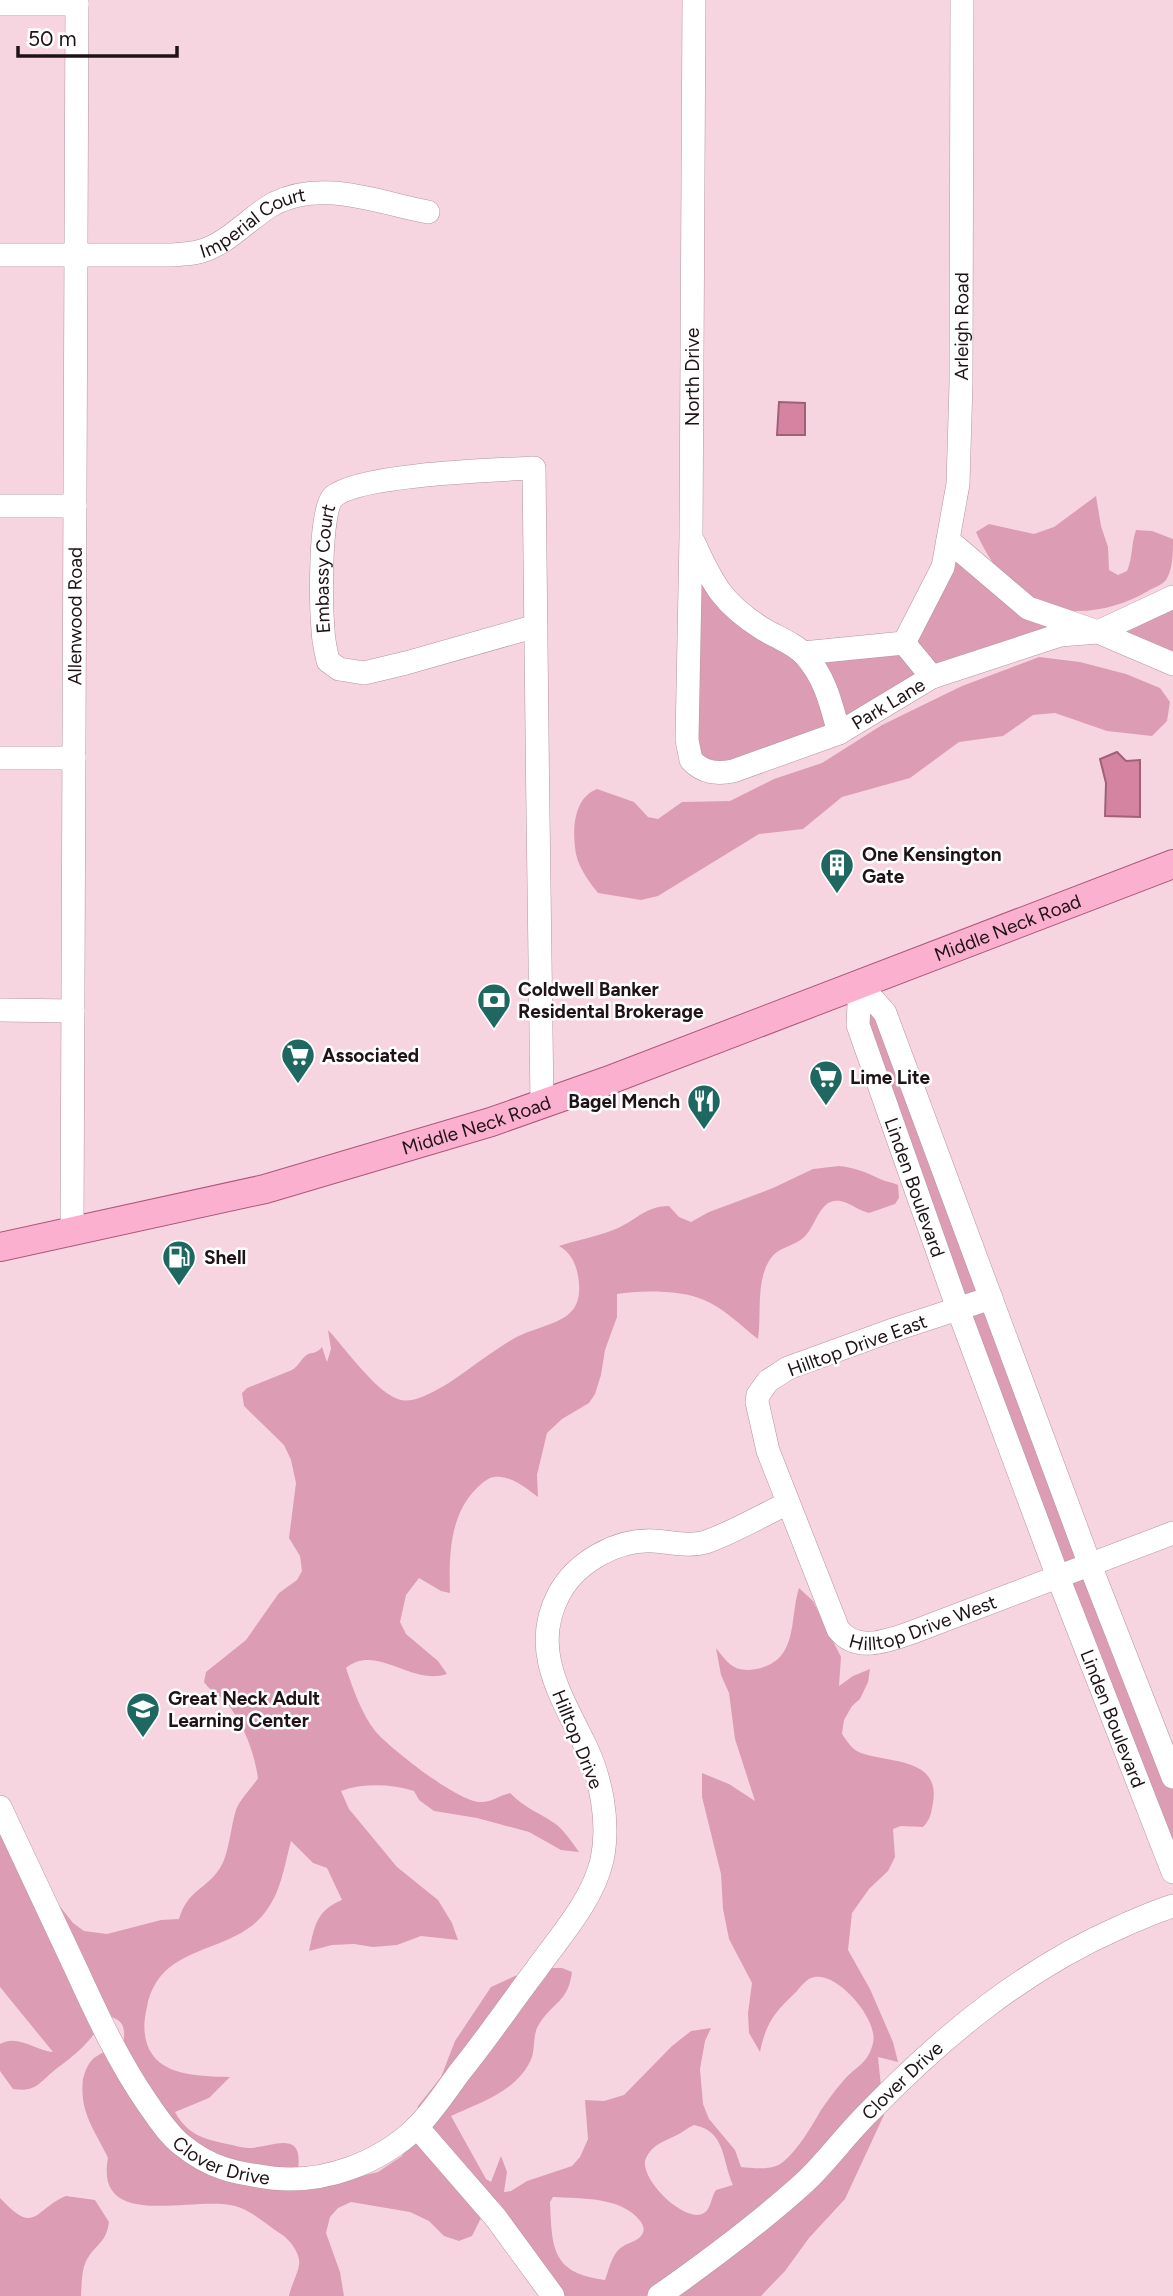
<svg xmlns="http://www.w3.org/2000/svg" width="1173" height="2296" viewBox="0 0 1173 2296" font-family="Figtree,sans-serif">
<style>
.green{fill:#dc9db4;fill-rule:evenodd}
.water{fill:#d483a1;stroke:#9e6178;stroke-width:2}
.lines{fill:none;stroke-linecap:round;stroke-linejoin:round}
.minor-casing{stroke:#b4949e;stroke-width:24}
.major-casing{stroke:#ad577a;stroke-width:30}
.minor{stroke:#fff;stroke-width:23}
.major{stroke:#fcb0cf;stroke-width:28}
.labels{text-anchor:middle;stroke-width:5;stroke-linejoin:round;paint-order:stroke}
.street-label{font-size:19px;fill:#1f1317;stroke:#fff}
.poi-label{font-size:19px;font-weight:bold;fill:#1f1317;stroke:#fff;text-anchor:start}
</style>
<rect width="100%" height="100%" fill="#f7d5e0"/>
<path class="green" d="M1096 496 1101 526 1108 547 1109 570 1118 575 1127 571C1133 557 1131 544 1136 530L1152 531 1173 539C1173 553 1173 569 1166 580 1162 585 1153 588 1148 591 1114 611 1070 619 1034 601 1008 588 987 558 976 532L989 524 1034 534 1054 527Z
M691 537 710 579 803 653 904 643 948 540 1028 608 1098 632 1173 597V664L1098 632 903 693 715 773 687 740Z
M1039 657 1080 662 1126 674 1160 688 1170 702 1167 721 1152 736 1107 731 1055 713 1033 715 1003 736 959 742 910 778 842 797 803 829 759 834 658 896 641 900 598 893C589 882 579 868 576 854 572 831 573 798 597 789L634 802 648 817 658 819 682 802 730 801 774 779 822 763 882 725 962 686Z
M860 984 886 1015 1173 1773V1872L858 1025Z
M839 1166C857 1168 865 1172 880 1179 886 1182 892 1182 898 1185L899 1198 895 1204 869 1213C860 1211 853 1205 844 1202 819 1194 817 1227 803 1238 794 1246 779 1247 771 1258 755 1281 762 1313 758 1339 741 1326 724 1308 704 1300 682 1290 641 1290 617 1294V1317L605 1350 601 1375 595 1394 589 1403 562 1419 547 1433 537 1475 538 1497C526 1488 511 1475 494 1477 487 1478 481 1484 476 1489 449 1516 449 1558 450 1593L441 1591 419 1578 406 1595 400 1622 406 1634 438 1661 447 1674C411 1686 376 1643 346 1668 353 1689 362 1715 376 1732 392 1750 456 1800 479 1802 491 1803 498 1796 510 1793 527 1810 541 1813 557 1825 566 1833 572 1842 579 1852L561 1850 529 1832 477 1818 434 1811 419 1800 414 1791C391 1784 364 1783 341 1791L349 1809 397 1867 438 1900 452 1923 458 1940 421 1936 397 1945 373 1947 354 1944 332 1945 309 1951C315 1925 316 1911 342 1900L327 1868 313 1863 291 1841C284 1867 281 1894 263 1915 229 1956 160 1942 147 2007 144 2019 143 2031 147 2044 158 2077 200 2076 230 2077L209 2098 175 2112C187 2134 203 2139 227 2144 234 2145 242 2148 249 2148 270 2148 304 2128 298 2169L353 2178 378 2172 402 2156 410 2138 418 2106 441 2077 455 2041 491 1987 515 1976 549 1968H562L572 1972C568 2003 552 2002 538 2026 533 2035 535 2047 532 2057 519 2091 480 2102 451 2116L486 2179 491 2182 501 2156 507 2172 504 2192 511 2191 527 2181 572 2166 580 2157 588 2139 585 2100 604 2101 624 2095 672 2046 691 2031 711 2028 705 2041 700 2069 703 2104 709 2119 735 2150 741 2167C754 2168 772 2171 783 2162 797 2151 812 2126 821 2110 828 2100 835 2090 844 2080 856 2066 868 2064 873 2043 879 2021 839 1973 815 1977 806 1978 801 1987 795 1993 774 2013 766 2023 760 2052L749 2033 748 2013 752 1983 729 1939 723 1909 721 1874 702 1797V1773L729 1784 755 1801 735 1739 729 1693 721 1675 716 1648C728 1664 735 1673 756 1669 799 1661 789 1620 799 1588L813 1601 841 1657 839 1686 853 1676 870 1669 868 1682 860 1699 852 1706 844 1720 842 1734C847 1741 852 1750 861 1753 888 1763 941 1757 933 1803 931 1813 931 1819 923 1827L901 1826 893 1829 895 1857 888 1871 869 1889 852 1913 848 1950 870 1989 893 2042 898 2062 878 2057 884 2115 845 2199 809 2238 785 2271 761 2296H562L499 2203 485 2199 481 2218 472 2236 459 2241 444 2236 429 2221 410 2212 351 2202 338 2208 330 2217 326 2233 340 2272 344 2296H289C291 2286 298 2273 299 2265 301 2254 290 2240 281 2234 267 2225 251 2210 235 2206 195 2195 94 2232 108 2158 95 2130 79 2113 83 2079 85 2071 89 2060 97 2056 104 2051 114 2049 123 2044 126 2029 124 2019 107 2016 90 2041 81 2051 56 2069 40 2081 37 2093 13 2089L0 2071V2044C19 2034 35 2051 53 2052L0 1987V1830L73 1923 84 1931 107 1934 161 1920 179 1919C188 1889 206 1890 220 1868 229 1855 231 1825 236 1810 240 1799 252 1788 258 1778 254 1751 243 1722 225 1701 218 1694 209 1690 204 1682L206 1672 246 1640 279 1593 297 1580 302 1571 300 1556 289 1538 296 1483 291 1460 284 1445 244 1406 242 1393 247 1388 292 1370C299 1366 302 1357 308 1354 315 1352 317 1353 322 1347L327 1362 331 1349 328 1330C346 1349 378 1395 401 1400 421 1405 461 1375 477 1363 489 1355 501 1346 513 1339 544 1321 587 1326 578 1276 576 1263 570 1252 559 1246 576 1240 596 1237 613 1230 635 1222 644 1206 669 1206L679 1217 691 1222 709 1212 773 1188 813 1169ZM694 2125C726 2131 722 2161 733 2185L716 2190C711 2197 711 2209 704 2213 685 2225 637 2177 646 2158 653 2144 663 2142 675 2136 682 2133 687 2128 694 2125ZM553 2197C581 2199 622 2196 641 2222 644 2227 645 2231 641 2236 636 2242 629 2242 622 2247 612 2253 609 2270 605 2280 552 2273 552 2249 550 2202Z
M66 2196 95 2200 109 2222C106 2242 99 2242 89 2256 81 2267 82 2283 81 2296H0V2198C36 2237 34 2209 66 2196Z"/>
<path class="water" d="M779 402 805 403V435H777Z
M1117 752 1126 761 1140 760V817L1105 816 1106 783 1100 759Z"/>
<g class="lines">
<g class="minor-casing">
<g id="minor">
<path id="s1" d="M694 0 691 537 687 740 691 760C703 773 717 774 733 771L839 733 932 677 1060 635 1098 632 1173 597"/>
<path d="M0 4H77"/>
<path id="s2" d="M0 255H172C180 254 190 254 198 252 228 245 249 217 275 203 324 179 379 203 428 212"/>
<path d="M0 506H75"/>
<path d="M948 540 1028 608 1098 632 1173 664"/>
<path d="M694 543C713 585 723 604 763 629 776 637 795 644 805 655 826 679 831 704 839 733"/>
<path id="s3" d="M536 626 406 663 364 673 339 669 328 661C326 651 323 640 323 629 321 606 319 511 333 497 358 474 495 470 534 468 536 680 539 891 542 1103"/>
<path d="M904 643 932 677"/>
<path id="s4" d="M803 653 904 643 943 567 958 484 961 383 962 0"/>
<path d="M0 758H74"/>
<path id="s5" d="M860 985 858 1025 958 1309 1058 1577 1173 1872"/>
<path d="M860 985 885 1013 1090 1565 1173 1777"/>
<path d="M0 1010 73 1011"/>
<path id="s6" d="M72 1232 77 0"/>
<path id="s7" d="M991 1298 890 1331 788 1368 768 1381 758 1395 757 1402 768 1451 838 1629C856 1654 890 1640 913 1632L1173 1533"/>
<path id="s8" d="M0 1807C26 1862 51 1916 77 1971 98 2017 119 2062 148 2104 158 2118 168 2134 182 2145 211 2169 236 2173 272 2178 324 2184 380 2163 417 2127 433 2111 446 2091 459 2073 486 2040 510 2004 536 1970 560 1936 592 1902 602 1860 610 1822 601 1777 584 1743 560 1694 530 1648 559 1594 576 1562 617 1539 654 1541 671 1542 689 1547 706 1542 734 1532 761 1516 788 1503"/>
<path d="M417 2127 496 2218 553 2296"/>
<path id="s9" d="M659 2296C710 2260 760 2223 806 2181 829 2159 848 2132 871 2110 943 2036 1023 1970 1118 1928 1136 1920 1154 1912 1173 1906"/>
</g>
</g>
<g class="major-casing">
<g id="major">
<path id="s10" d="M0 1247 265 1189 491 1122 607 1081 1173 864"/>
</g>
</g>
<use href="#minor" class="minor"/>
<use href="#major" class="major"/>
</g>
<defs>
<g id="building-pin" transform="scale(1.75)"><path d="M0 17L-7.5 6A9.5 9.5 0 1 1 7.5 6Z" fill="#1e6861" stroke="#fff"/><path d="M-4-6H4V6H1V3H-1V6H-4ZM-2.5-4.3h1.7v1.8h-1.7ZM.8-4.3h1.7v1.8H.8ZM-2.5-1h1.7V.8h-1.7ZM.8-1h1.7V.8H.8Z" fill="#fff"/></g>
<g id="bank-pin" transform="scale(1.75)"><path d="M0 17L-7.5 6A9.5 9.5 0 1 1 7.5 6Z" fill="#1e6861" stroke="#fff"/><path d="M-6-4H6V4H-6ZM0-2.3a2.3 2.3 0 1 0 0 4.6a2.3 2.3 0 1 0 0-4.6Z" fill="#fff"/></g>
<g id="supermarket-pin" transform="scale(1.75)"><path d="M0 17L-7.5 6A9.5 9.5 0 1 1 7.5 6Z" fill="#1e6861" stroke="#fff"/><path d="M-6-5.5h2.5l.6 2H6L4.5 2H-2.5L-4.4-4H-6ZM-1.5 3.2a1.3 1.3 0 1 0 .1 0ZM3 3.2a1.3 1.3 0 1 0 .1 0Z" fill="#fff"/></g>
<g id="restaurant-pin" transform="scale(1.75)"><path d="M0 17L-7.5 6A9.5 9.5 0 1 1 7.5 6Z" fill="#1e6861" stroke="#fff"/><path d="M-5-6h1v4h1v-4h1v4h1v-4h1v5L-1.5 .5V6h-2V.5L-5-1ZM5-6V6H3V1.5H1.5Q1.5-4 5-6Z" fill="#fff"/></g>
<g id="fuel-pin" transform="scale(1.75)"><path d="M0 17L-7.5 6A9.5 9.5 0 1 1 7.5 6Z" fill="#1e6861" stroke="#fff"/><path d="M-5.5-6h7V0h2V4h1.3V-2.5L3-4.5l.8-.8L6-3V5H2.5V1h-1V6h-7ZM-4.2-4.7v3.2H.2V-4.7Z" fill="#fff"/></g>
<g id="school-pin" transform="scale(1.75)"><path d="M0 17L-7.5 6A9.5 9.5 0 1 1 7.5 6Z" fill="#1e6861" stroke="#fff"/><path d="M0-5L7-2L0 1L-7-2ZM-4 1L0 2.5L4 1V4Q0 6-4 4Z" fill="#fff"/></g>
</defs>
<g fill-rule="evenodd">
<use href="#building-pin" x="837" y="865"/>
<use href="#bank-pin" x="494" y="1000"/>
<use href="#supermarket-pin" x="298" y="1055"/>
<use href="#supermarket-pin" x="826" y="1077"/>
<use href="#restaurant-pin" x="704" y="1101"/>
<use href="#fuel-pin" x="179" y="1257"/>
<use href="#school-pin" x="143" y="1709"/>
</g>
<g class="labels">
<g class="street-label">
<text dy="7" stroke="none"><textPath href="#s2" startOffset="261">Imperial Court</textPath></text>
<text dy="7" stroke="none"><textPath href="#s4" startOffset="429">Arleigh Road</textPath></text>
<text transform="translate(692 377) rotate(-90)" y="7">North Drive</text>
<text dy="7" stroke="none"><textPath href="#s3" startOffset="310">Embassy Court</textPath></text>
<text dy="7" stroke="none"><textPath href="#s6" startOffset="616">Allenwood Road</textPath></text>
<text dy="7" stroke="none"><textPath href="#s1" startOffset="976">Park Lane</textPath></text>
<text dy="7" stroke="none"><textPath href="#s10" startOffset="1059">Middle Neck Road</textPath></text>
<text dy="7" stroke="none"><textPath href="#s10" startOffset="492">Middle Neck Road</textPath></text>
<text dy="7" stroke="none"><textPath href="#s5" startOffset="212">Linden Boulevard</textPath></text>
<text transform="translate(857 1345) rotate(-20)" y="7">Hilltop Drive East</text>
<text dy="7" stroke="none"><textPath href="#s7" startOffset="597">Hilltop Drive West</textPath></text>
<text dy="7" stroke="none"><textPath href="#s5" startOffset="779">Linden Boulevard</textPath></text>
<text transform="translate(578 1739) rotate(68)" y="7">Hilltop Drive</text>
<text dy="7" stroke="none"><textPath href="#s9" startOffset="326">Clover Drive</textPath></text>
<text dy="7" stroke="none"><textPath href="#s8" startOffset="429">Clover Drive</textPath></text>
</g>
<g class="poi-label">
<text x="862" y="861">One Kensington<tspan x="862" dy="22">Gate</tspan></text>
<text x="518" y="996">Coldwell Banker<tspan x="518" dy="22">Residental Brokerage</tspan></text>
<text x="322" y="1062">Associated</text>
<text x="850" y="1084">Lime Lite</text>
<text x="680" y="1108" text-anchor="end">Bagel Mench</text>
<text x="204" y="1264">Shell</text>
<text x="168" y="1705">Great Neck Adult<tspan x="168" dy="22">Learning Center</tspan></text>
</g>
</g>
<path d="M18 46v10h159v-10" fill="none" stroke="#1f1317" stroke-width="3.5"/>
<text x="28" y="46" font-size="21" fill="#1f1317" stroke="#ffffff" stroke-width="5" paint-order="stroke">50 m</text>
</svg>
